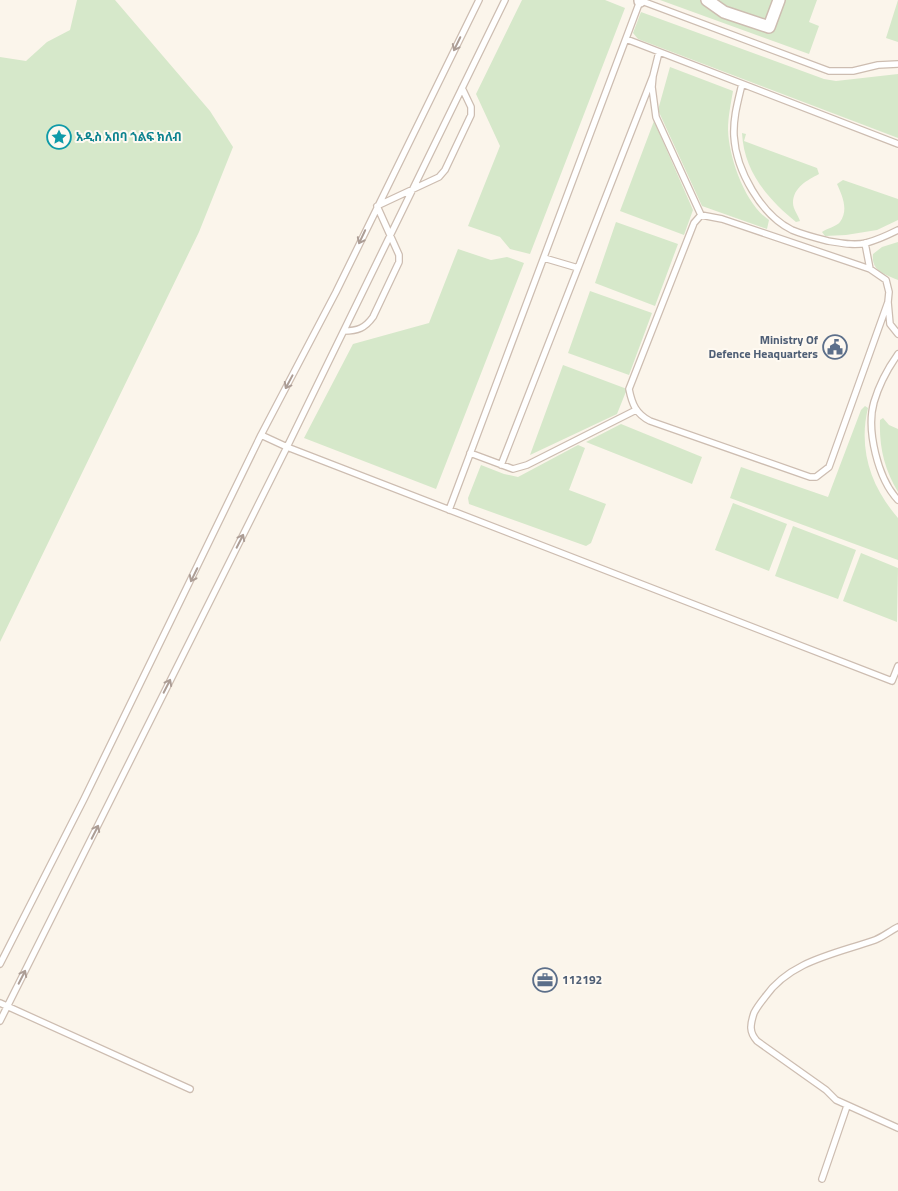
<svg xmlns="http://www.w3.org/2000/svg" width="898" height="1191" viewBox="0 0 898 1191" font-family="'Titillium Web','Noto Sans Ethiopic',sans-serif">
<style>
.green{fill:#d6e8ca}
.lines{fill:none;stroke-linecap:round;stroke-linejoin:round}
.service-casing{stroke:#cdbdb1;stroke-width:8}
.minor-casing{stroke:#cdbdb1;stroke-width:14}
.service{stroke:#fff;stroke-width:5.5}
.minor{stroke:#fff;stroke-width:11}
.oneway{stroke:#ac9d95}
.labels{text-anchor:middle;stroke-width:4;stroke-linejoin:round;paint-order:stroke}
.culture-label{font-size:12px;font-weight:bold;fill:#0d838f;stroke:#fef9f1;text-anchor:start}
.service-label{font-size:12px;font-weight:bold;fill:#4e5e75;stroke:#fef9f1;text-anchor:end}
</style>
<rect width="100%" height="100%" fill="#fbf5eb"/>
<path class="green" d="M77 0H115L210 111 233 147 199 232 0 642V57L26 61 47 42 70 30Z
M522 0H605L625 8 530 254 510 249 500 237 468 226 500 146 476 94Z
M660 0H817L809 22 819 26 809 54Z
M898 0V42L886 38Z
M641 12 824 79 836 81 898 74V138L638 39 633 33Z
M670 67 733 91C731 103 728 117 728 130 729 158 745 204 769 220L767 229 702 206 658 110Z
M654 121 693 210 684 235 620 211Z
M742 133 746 134 744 141 817 168 819 174C808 180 793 187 793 203 793 209 798 215 800 221L796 222C768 199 744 172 742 133Z
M843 180 898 199V220L877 230 846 235 825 236 822 232C827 228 836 227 840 222 849 210 842 195 837 184Z
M616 222 678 244 655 306 595 283Z
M898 242V280C884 274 871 271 873 254L882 247Z
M458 249 491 260 507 257 524 263 436 489 304 438 353 344 429 323Z
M590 291 652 313 629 375 568 353Z
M563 365 627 389 617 414 530 455Z
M865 406 868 408C858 449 871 487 898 518V560L730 498 741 467 828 497 861 410Z
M883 418 889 425 898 429V492C884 469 879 446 880 420Z
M621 424 702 457 692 484 586 442Z
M578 445 585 448 569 490 606 504 591 543 586 546 469 504 468 498 481 465 504 474 518 477Z
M733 503 787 524 769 571 715 550Z
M793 526 856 550 838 599 775 576Z
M861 553 898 568 897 622 843 601Z"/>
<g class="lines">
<g class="service-casing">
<path id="service" d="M639 0 829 71H853L878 65 898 64
M626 39 898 144
M659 52 653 76 652 87 656 117 701 215
M742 84C738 101 733 118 734 136 736 170 761 215 792 230 804 235 816 238 828 241 841 243 854 246 866 243 877 240 888 235 898 230
M865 243 870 269
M544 258 578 268
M888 302 829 467 816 477H810L650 421C636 414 632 404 629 389L694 223 701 215 722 219 870 269 886 280 889 292 888 302 890 324 898 334
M344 331C358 331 365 328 373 317L399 262V255L377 206 439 177 445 170 471 115V107L462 88
M898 354C888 368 879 385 874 402 866 430 878 479 898 500
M261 435 287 447 892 681 898 666
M470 453 513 469 527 465 636 410
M501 465 653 76
M449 510 640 1
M898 927C890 931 883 937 875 940 835 954 790 961 765 997 761 1002 757 1007 754 1013 750 1025 749 1032 757 1041L826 1090 836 1100 898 1128
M0 964 84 799 261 435 336 292 479 0
M0 1003 190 1089
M0 1021 287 447 505 0
M822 1179 847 1106"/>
</g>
<g class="minor-casing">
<path id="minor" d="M707 0 724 12 769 27 779 0
M640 1V0"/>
</g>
<use href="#service" class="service"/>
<use href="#minor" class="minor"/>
</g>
<defs><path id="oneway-shaft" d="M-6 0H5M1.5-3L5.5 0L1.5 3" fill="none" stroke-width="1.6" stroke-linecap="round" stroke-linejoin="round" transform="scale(1.25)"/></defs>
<g class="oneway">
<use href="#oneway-shaft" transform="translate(457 44) rotate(116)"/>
<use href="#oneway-shaft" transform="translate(362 237) rotate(115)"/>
<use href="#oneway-shaft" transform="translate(289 382) rotate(118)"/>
<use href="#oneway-shaft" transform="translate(240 541) rotate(-63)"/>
<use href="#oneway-shaft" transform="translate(194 575) rotate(116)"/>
<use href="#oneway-shaft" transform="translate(167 686) rotate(-63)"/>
<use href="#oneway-shaft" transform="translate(95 832) rotate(-63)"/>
<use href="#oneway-shaft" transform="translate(22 977) rotate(-63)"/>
</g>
<defs>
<g id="sight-ring" transform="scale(1.25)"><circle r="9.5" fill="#fef9f1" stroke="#0f9aa8" stroke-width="1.5"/><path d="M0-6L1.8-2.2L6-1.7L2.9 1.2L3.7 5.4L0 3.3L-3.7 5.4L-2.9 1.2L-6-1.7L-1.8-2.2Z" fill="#0f9aa8"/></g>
<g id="civic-ring" transform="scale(1.25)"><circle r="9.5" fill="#fef9f1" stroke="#5c6f8a" stroke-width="1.5"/><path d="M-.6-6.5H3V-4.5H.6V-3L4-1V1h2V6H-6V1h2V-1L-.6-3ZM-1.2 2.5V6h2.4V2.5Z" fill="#5c6f8a"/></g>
<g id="office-ring" transform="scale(1.25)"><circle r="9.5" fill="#fef9f1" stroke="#5c6f8a" stroke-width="1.5"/><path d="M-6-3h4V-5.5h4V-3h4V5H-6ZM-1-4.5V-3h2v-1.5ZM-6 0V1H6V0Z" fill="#5c6f8a"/></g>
</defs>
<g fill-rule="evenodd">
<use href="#sight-ring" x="59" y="137"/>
<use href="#civic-ring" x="835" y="347"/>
<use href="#office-ring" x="545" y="980"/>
</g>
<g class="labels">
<g class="culture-label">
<text x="76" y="141">አዲስ አበባ ጎልፍ ክለብ</text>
</g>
<g class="service-label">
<text x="818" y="344">Ministry Of<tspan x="818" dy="14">Defence Heaquarters</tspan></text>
<text x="562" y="984" text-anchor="start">112192</text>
</g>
</g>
</svg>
